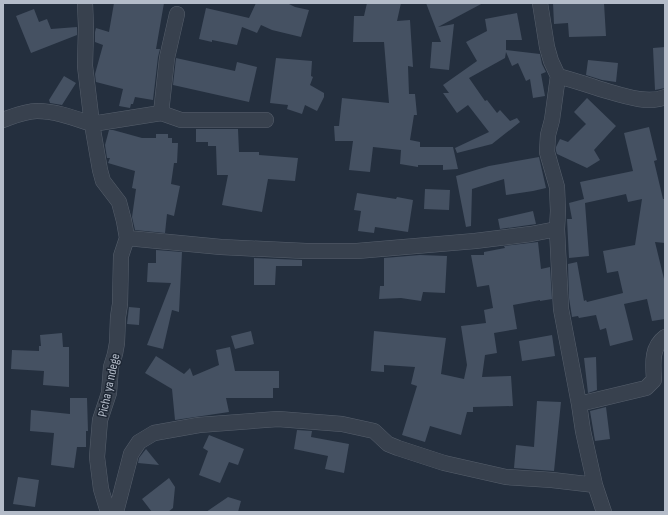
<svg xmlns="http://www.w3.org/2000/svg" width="668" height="515" viewBox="0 0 668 515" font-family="'Sofia Sans Condensed',sans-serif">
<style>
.building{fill:#455162}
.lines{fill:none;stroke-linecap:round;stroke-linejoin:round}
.minor-casing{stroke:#565f6c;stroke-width:16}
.minor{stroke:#38414e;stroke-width:15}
.labels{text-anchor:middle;stroke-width:3;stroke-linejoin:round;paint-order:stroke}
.street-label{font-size:13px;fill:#b4bcc9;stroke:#1d2633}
</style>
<rect width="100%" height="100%" fill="#242f3e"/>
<path class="building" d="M114 3H164L156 49H160L158 57 153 100 135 97 133 104H131L130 108 119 106 123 89 96 82 95 74 103 45 95 42V32L96 28 109 32Z
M256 3H287L295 7 309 10 301 37 272 30 261 25 257 33 242 27 237 45 212 40V42L199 39 206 8 249 18Z
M367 3H401L397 21 410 20 413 67 408 66 409 94H415L417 115H414L410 140 420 142V147H453L458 169 443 170V165H418V167L400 164 401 150 373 147 370 172 349 170 353 141H335L334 126H339L342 98 389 103 384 42H353L354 16H364Z
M426 3H483L438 27 454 24 449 70 430 68 432 42H441Z
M553 3H604L606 36 569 37 568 23 554 24Z
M34 9 39 22 47 19 51 29 77 27V35L31 53 16 16Z
M517 13 522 40H506V50L540 54 542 64 546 72 541 74 545 96 533 98 530 79 526 81 518 63 512 66 506 52 505 58 469 78 485 101 487 100 497 113 500 110 510 121 517 118 520 122 492 144 457 153 455 148 489 132 468 105 457 113 443 93H449L443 85 477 61 466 42 487 31 485 19Z
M665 47V88L655 90 653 48Z
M176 58 235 71 237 62 257 67 249 102 173 85Z
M276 58 312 61 311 76 313 77 310 85 324 93V97L317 111 305 105 302 114 287 109 288 105 270 103Z
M588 60 618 63 616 82 602 80 586 75Z
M64 76 76 83 62 105 50 103 49 100Z
M587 98 616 126 594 150 600 160 587 168 557 154 556 151V147L560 139 568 142 586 124 574 112Z
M649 127 657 160 654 161 663 199H665V243L655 242 665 283V319L652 321 647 299 624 304 633 340 610 346 606 328 600 330 596 315 579 318 578 316 572 317 569 298 568 264 577 262 584 301 586 300 587 302 623 293 618 271 607 273 603 251 635 245 642 199 628 202 626 194 585 203 589 256 569 258 567 219H572L569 203 584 199 580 182 633 171 624 133Z
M196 129H238L239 152H259V155L298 158 295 181 268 179 262 212 222 205 228 175H217L216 146H208V142H196Z
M109 130H113L142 138H156V134H168V138H172V143H178L177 163H174L171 184 180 186 174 216 167 214 165 233 135 230 132 217 136 189 132 188 135 171 108 163 110 158H107L105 145Z
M539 157 546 188 533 191 506 195 504 179 472 189 471 226 466 227 456 176 489 166Z
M425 189 450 190 449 210 424 209Z
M357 193 396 199 397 197 413 200 408 232 375 227 374 233 358 231 361 211 354 210Z
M533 211 536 224 500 229 498 219Z
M538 242 541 269 550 267 552 299 540 301V300L513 305 517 329 494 333 497 353 485 355 482 377 511 376 513 406 473 407V412H467L461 435 430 426 425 442 402 435 417 386 411 384 415 367 384 365V372L371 371 374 331 446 338 441 374 464 379 467 365 461 326 486 323 484 310 493 308 489 285 477 287 471 255H484V252L505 248 504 246Z
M156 250 182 252 179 312 172 310 163 349 147 345 171 283 147 282 148 263H156Z
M420 255 447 256 445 293 423 292 421 301 401 298 379 299 380 286H384V258Z
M254 258 302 260V266H276L275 285H254Z
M129 307 140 308 139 325 127 324Z
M251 331 254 344 235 349 231 336Z
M62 333 63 347H69V387L43 385 44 371 11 369 12 350 39 351V346H41L40 335Z
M552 335 555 356 522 361 519 341Z
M230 347 235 371H279V388H273V398H226L229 412 175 420 172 389 145 373 156 356 184 374 190 368 193 376 219 365 216 350Z
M596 357 597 390 588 393 584 358Z
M70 398H87L88 431H86V447H77L74 468 51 465 54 433 30 431 31 410 70 414Z
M537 401 561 402 554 471 514 468 516 445 534 447Z
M606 407 610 439 595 441 590 411Z
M297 430 312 431 311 437 349 444 344 473 325 469 328 456 294 449Z
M209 435 244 449 238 465 229 462 220 483 199 475 208 451 203 448Z
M146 449 159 465 138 463 139 458Z
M18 477 39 480 35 507 13 504Z
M169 478 175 487 173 508 168 512H152L142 499Z
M228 497 241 501 238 512H206Z"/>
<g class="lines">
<g class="minor-casing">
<path id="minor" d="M85 3 86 27 85 66 92 124 161 113 181 120H266
M540 3 547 47 551 61 558 76 552 120 548 135 547 152 557 187 558 211 557 229 561 309 579 404 583 431 595 485 604 512
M558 76C572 80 586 84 600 89 619 94 646 105 665 97
M161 113 167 58 177 14
M3 120C14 116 25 111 37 111 56 111 74 118 92 124L100 170 103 181 119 202 124 221 127 238
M579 404 646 388 654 380C653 364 651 347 665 337
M108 512 101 489 97 457 100 420 109 393 111 367 115 354 117 343 118 317 120 304 121 256 127 238 221 247 306 251H357L475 241 531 234 557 229
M116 512 131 454 139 442 154 433 199 425 278 419 342 424 374 431 388 444 398 448 444 463 506 477 552 480 595 485"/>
</g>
<use href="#minor" class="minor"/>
</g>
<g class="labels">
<g class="street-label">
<text transform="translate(108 385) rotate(-78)" y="5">Picha ya ndege</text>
</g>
</g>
<rect width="668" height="515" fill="none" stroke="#b4bcc9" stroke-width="8"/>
</svg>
